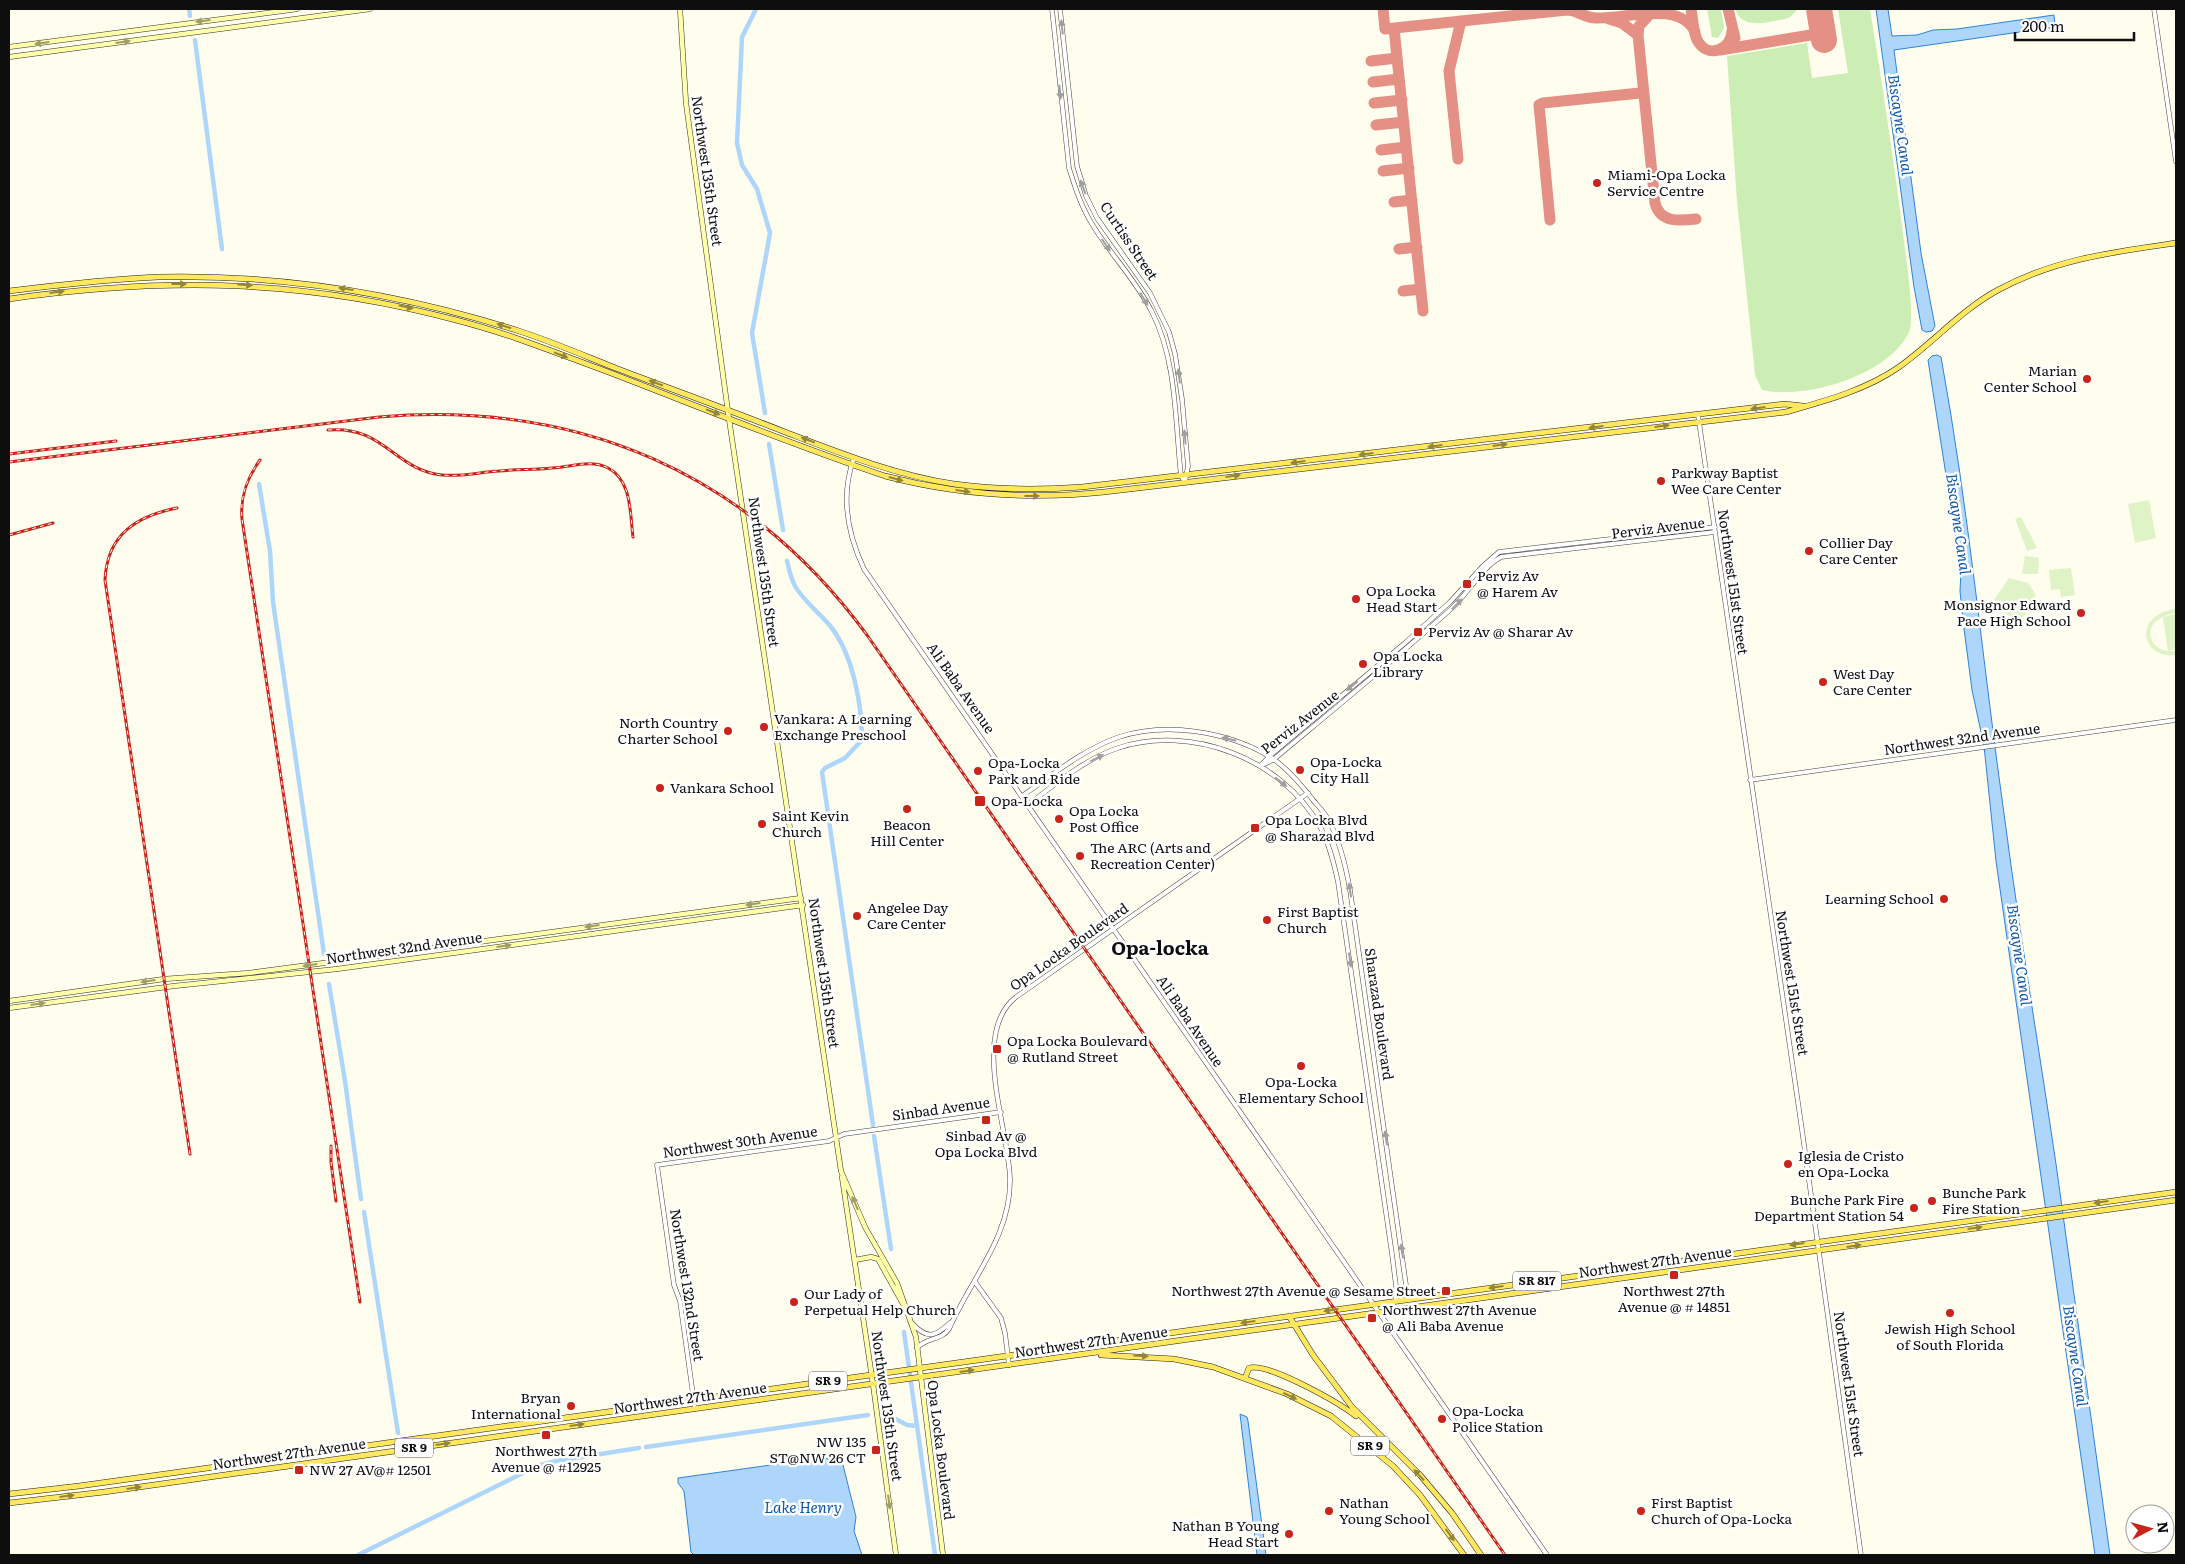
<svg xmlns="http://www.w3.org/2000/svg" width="2185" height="1564" viewBox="0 0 2185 1564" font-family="Literata,serif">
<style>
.green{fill:#ccedb4}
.pitch{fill:#dff3c7}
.water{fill:#aed6fb;stroke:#2f83d8}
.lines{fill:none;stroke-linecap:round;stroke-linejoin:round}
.canal{stroke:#aed6fb;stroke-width:4.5}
.taxiway{stroke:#e49084;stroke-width:11}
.runway{stroke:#e49084;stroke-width:26}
.tertiary-casing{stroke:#414141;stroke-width:5}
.secondary-casing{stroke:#303030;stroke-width:5.5}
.primary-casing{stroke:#1f1f1f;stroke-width:6}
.tertiary{stroke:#fff;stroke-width:4}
.secondary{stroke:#fffea9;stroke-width:4.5}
.primary{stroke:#ffe85e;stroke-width:5}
.rail-casing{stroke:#c9241a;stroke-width:3}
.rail{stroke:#fff;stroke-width:1;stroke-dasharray:4;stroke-linecap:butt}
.oneway{fill:#9f9e6b}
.oneway2{fill:#9f9f9f}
.oneway3{fill:#93863a}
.poi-dot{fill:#c9241a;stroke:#fff;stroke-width:2}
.labels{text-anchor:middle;stroke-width:5;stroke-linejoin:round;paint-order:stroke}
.shield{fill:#fff;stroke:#565656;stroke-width:1}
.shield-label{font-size:12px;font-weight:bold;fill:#0e0e0e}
.street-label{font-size:14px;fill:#0e0e0e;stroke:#fff}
.poi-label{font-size:14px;fill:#0e0e0e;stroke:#fff;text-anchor:start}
.water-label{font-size:15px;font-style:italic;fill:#0d55aa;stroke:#fff}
.district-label{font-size:19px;font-weight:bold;fill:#0e0e0e;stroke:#fff}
</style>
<rect width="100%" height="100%" fill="#fffdee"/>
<path class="green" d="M1707 9H1721L1724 28 1718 38 1712 37Z
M1735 9H1798L1789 18C1771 21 1743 32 1735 9Z
M1838 9H1870C1883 89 1895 168 1905 249 1907 265 1915 319 1909 332 1889 375 1806 400 1762 390L1755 375 1754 364 1737 201 1727 56 1807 43 1812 78 1848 73Z"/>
<path class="pitch" d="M2149 500 2156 538 2135 543 2128 504Z
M2021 517 2037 548 2027 551 2015 519Z
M2025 556 2039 558 2038 574H2022Z
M2071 568 2075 595 2061 597 2060 589 2051 590 2049 570Z
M2009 578 2028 583 2036 595 2027 613 2017 622 1994 604V600Z
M2176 609V613C2137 619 2147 655 2176 651V655C2142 660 2131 615 2176 609Z
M2176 614V649L2168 651 2163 617Z"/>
<path class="water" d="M1876 9H1888L1892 36 1917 35 1933 30 1957 29 2054 15 2055 27 1894 50 1921 253 1935 326 1932 331 1926 332 1922 330 1914 287Z
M1937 355 1941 357C1969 510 1983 666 2005 821 2020 935 2039 1049 2056 1164 2074 1294 2092 1425 2110 1555H2095L1996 861 1984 746 1972 690 1963 621 1960 591 1961 571 1928 360 1932 356Z
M1240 1414 1247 1417 1248 1421 1266 1555H1257Z
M821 1458 837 1460 843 1465 856 1517 854 1531 862 1555H694L691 1552 684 1491 678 1483V1478Z"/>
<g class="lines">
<path class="canal" d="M189 9 190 16
M756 9 742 37 737 143 742 165 757 189 770 233 752 333 765 413
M195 40 222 249
M769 444 783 530
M259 484 270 551 273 602 324 954
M787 561C789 569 791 579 795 586 804 602 820 613 831 627 853 655 862 705 862 740L845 758 825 768 822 772 873 1125
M329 984 345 1081 361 1199
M874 1136 891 1249
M364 1212 398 1433
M904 1332 935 1555
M886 1414 907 1425 917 1426
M646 1447 868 1415
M358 1555 537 1466 556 1461 639 1448"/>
<path class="taxiway" d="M1383 9 1385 29 1567 10C1577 10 1585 18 1596 18 1626 19 1680 0 1695 32
M1691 9C1693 19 1693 35 1699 43 1710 59 1732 48 1732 31
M1728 9 1735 38
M1651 13 1639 26 1638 35 1655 203C1660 223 1679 221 1696 219
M1609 19 1622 23 1638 35
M1394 28 1423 311
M1720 50 1823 33
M1371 61 1397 58
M1373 82 1399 79
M1374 103 1402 100
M1376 125 1404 122
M1381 150 1406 147
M1458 159 1449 71 1461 21
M1383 171 1409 168
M1394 202 1412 200
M1550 220 1539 105 1543 103 1640 93 1643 90
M1399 249 1417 247
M1403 291 1421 289"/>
<path class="runway" d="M1819 9 1824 40"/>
<g class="tertiary-casing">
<path id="tertiary" d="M1052 9 1069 168C1075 187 1081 206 1092 224 1110 254 1136 280 1152 312 1177 361 1175 421 1181 476L1185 482
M1060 9 1077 166 1086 196 1097 218 1150 293 1169 332 1175 354 1182 399 1188 466 1185 482
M2154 9 2176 162
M1698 415 1802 1130 1861 1555
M854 458C840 496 847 533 864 569L1547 1555
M1262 765 1273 760C1333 710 1393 661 1451 609 1468 594 1481 568 1501 557L1715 532
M1260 766 1273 753 1405 643 1450 602 1483 566 1499 552 1715 527
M1750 780 2176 720
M1022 796C1052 775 1084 749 1119 737 1166 722 1225 731 1267 755 1285 765 1300 783 1313 800 1319 807 1325 813 1329 821 1340 842 1346 867 1350 890L1408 1299
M1028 805C1055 784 1085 759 1118 748 1190 724 1281 758 1319 825 1329 842 1334 863 1338 882L1392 1254 1397 1294 1395 1301
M975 1282 1001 1318 1005 1333 1009 1365
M912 1323C928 1341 936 1336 951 1322
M917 1348C926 1337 941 1341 949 1329 971 1278 1011 1237 1010 1179 1009 1129 970 1033 1016 997L1308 793
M695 1409 680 1301 674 1285 657 1165 829 1141 844 1134 1001 1112"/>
</g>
<g class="secondary-casing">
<path id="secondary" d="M680 9 686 103 729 419 841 1171 865 1227 897 1283 916 1337 943 1555
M9 47 297 9
M9 57 370 9
M9 1001 164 979 249 973 309 965 801 898
M9 1008 174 986 337 969 803 905
M842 1177 873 1384 896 1555
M855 1260 871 1257 878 1259 903 1304"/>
</g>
<g class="primary-casing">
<path id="primary" d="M9 291C58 285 108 279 158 277 281 274 403 294 519 331 553 342 585 356 618 369 674 390 729 410 785 432 840 453 895 475 954 484 997 490 1039 490 1082 487L1785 404 1803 406
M9 299C165 277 303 279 456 320 507 333 554 352 603 370 697 406 790 444 885 476 958 495 1029 500 1104 492L1786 412C1825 401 1866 390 1899 367 1933 343 1961 310 1998 290 2055 259 2113 252 2176 243
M1289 1316 1313 1355 1352 1407 1420 1475 1452 1513 1481 1555
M1101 1355 1174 1359 1213 1367 1287 1394 1331 1416 1393 1466 1420 1495 1464 1555
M1245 1378 1249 1368C1268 1362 1339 1403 1356 1416
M9 1494 79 1486 2176 1192
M9 1503 104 1492 2176 1200"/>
</g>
<use href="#tertiary" class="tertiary"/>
<use href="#secondary" class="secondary"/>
<use href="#primary" class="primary"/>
<g class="rail-casing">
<path id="rail" d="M328 430C384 425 394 470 442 475 461 477 480 472 499 471 517 469 534 470 552 468 571 467 591 459 608 468 632 480 630 514 633 537
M9 454 116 441
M260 460C247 478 240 496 242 519L360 1302
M9 462 379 417C579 400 748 473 867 635L1505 1555
M177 508C137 516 107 534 105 580L190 1154
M9 535 53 523
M331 1146V1162L336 1201"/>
</g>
<use href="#rail" class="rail"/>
</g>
<defs><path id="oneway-solid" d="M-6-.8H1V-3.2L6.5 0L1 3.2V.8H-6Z" transform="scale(1.25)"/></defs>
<g class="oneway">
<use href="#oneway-solid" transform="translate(203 21) rotate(173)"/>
<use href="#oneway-solid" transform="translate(123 42) rotate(-8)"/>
<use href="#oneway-solid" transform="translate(42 43) rotate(172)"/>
<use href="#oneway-solid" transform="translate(753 904) rotate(172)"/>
<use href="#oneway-solid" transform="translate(592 926) rotate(172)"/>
<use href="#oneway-solid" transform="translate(504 946) rotate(-8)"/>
<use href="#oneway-solid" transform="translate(310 965) rotate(172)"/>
<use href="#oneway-solid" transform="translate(148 981) rotate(172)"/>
<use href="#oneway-solid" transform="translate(38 1004) rotate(-8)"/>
<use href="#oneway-solid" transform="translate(855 1203) rotate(-113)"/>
<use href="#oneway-solid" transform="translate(889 1502) rotate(82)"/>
</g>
<g class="oneway2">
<use href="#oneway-solid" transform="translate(1062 27) rotate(-96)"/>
<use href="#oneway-solid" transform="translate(1060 92) rotate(84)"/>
<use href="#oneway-solid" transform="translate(1083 187) rotate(-110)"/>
<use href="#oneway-solid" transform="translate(1106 245) rotate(55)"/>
<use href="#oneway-solid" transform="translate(1144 299) rotate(58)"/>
<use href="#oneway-solid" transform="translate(1179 376) rotate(-97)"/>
<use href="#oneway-solid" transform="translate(1185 437) rotate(-95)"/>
<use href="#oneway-solid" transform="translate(1457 604) rotate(-46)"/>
<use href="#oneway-solid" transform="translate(1352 686) rotate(140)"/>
<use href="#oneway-solid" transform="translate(1229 739) rotate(-167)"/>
<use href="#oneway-solid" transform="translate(1097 758) rotate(-27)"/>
<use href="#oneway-solid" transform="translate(1281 782) rotate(38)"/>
<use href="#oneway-solid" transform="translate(1350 890) rotate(-99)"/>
<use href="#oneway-solid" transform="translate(1350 960) rotate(82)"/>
<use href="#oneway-solid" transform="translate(1386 1138) rotate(-98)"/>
<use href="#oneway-solid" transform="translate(1402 1251) rotate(-98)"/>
</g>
<g class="oneway3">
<use href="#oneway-solid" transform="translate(179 284)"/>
<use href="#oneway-solid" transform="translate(245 285) rotate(3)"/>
<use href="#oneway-solid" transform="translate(346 289) rotate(-172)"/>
<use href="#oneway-solid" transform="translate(57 292) rotate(-7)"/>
<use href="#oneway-solid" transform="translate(406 307) rotate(13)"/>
<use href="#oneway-solid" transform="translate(504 326) rotate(-163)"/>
<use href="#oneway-solid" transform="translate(561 355) rotate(21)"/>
<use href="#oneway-solid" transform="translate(656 383) rotate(-159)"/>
<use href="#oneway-solid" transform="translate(1758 408) rotate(173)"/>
<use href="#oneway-solid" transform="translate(713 412) rotate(21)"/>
<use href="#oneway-solid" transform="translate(1662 426) rotate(-7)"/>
<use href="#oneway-solid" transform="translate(1596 427) rotate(173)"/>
<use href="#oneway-solid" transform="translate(808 440) rotate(-159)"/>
<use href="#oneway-solid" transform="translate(1500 445) rotate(-7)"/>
<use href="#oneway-solid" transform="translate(1435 446) rotate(173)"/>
<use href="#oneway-solid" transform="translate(1366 454) rotate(173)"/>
<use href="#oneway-solid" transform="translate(1298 462) rotate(173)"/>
<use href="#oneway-solid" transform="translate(1233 476) rotate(-7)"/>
<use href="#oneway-solid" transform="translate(896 479) rotate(15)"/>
<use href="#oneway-solid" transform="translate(963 491) rotate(8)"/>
<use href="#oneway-solid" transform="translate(1032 496)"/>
<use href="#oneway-solid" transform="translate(2101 1202) rotate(172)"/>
<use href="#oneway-solid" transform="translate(1975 1228) rotate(-8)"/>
<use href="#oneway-solid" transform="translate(1797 1244) rotate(172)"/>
<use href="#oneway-solid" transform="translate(1854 1246) rotate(-8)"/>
<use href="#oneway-solid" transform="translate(1496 1287) rotate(172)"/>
<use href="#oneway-solid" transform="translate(1331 1310) rotate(172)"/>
<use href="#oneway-solid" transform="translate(1248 1322) rotate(172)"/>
<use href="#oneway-solid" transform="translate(1141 1356) rotate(4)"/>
<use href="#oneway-solid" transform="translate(967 1371) rotate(-8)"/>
<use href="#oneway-solid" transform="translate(1290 1396) rotate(25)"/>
<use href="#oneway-solid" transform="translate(577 1425) rotate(-8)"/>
<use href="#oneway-solid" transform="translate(443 1444) rotate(-8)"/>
<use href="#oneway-solid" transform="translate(1419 1475) rotate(-133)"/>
<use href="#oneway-solid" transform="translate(134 1488) rotate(-8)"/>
<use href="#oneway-solid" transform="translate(67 1496) rotate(-7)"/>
<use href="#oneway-solid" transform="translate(1450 1535) rotate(54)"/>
</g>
<g class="poi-dot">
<circle cx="1597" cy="183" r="5"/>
<circle cx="2087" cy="379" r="5"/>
<circle cx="1661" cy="481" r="5"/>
<circle cx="1809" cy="551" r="5"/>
<rect x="1462" y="579" width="10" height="10" rx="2.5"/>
<circle cx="1356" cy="599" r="5"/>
<circle cx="2081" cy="613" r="5"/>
<rect x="1413" y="627" width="10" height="10" rx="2.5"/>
<circle cx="1363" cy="664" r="5"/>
<circle cx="1823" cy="682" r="5"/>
<circle cx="764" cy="727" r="5"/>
<circle cx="728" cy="731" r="5"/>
<circle cx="1300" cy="770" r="5"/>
<circle cx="978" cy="771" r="5"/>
<circle cx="660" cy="788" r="5"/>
<rect x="974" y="795" width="12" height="12" rx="2.5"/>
<circle cx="907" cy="809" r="5"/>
<circle cx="1059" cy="819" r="5"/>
<circle cx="762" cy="824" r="5"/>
<rect x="1250" y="823" width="10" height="10" rx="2.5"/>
<circle cx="1080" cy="856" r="5"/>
<circle cx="1944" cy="899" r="5"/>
<circle cx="857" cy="916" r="5"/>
<circle cx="1267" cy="920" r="5"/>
<rect x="992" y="1044" width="10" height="10" rx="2.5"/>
<circle cx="1301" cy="1066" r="5"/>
<rect x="981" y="1115" width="10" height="10" rx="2.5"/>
<circle cx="1788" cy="1164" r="5"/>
<circle cx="1932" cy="1201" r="5"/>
<circle cx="1914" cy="1208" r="5"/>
<rect x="1669" y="1270" width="10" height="10" rx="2.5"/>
<rect x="1441" y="1286" width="10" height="10" rx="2.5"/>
<circle cx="794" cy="1302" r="5"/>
<circle cx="1950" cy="1313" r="5"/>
<rect x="1367" y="1313" width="10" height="10" rx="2.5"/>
<circle cx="571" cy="1406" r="5"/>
<circle cx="1442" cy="1419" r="5"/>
<rect x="541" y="1430" width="10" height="10" rx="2.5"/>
<rect x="871" y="1445" width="10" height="10" rx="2.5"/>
<rect x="294" y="1465" width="10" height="10" rx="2.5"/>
<circle cx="1329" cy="1511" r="5"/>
<circle cx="1641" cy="1511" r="5"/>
<circle cx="1289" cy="1534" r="5"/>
</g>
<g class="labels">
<g class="shield">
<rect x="1513" y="1271.5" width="48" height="19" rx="4"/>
<rect x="809" y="1371.5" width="38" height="19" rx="4"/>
<rect x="1351" y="1436.5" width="38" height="19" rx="4"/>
<rect x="395" y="1438.5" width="38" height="19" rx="4"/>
</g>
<g class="shield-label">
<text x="1537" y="1285">SR 817</text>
<text x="828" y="1385">SR 9</text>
<text x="1370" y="1450">SR 9</text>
<text x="414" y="1452">SR 9</text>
</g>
<g class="street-label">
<text transform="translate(707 171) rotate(82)" y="5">Northwest 135th Street</text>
<text transform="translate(1129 241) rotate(56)" y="5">Curtiss Street</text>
<text transform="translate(1658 528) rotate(-7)" y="5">Perviz Avenue</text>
<text transform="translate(764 572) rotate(82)" y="5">Northwest 135th Street</text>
<text transform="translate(1733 582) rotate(82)" y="5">Northwest 151st Street</text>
<text transform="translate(961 688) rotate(55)" y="5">Ali Baba Avenue</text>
<text transform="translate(1300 722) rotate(-38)" y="5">Perviz Avenue</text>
<text transform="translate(1962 739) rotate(-8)" y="5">Northwest 32nd Avenue</text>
<text transform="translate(1069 947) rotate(-35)" y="5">Opa Locka Boulevard</text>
<text transform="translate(404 948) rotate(-8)" y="5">Northwest 32nd Avenue</text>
<text transform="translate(824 973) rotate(82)" y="5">Northwest 135th Street</text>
<text transform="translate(1792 983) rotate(81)" y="5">Northwest 151st Street</text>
<text transform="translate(1379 1014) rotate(82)" y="5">Sharazad Boulevard</text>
<text transform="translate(1190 1021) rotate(56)" y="5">Ali Baba Avenue</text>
<text transform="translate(941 1109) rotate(-8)" y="5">Sinbad Avenue</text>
<text transform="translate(740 1142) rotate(-8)" y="5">Northwest 30th Avenue</text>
<text transform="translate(1655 1262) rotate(-8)" y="5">Northwest 27th Avenue</text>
<text transform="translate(687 1285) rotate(81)" y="5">Northwest 132nd Street</text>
<text transform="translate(1091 1342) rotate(-8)" y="5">Northwest 27th Avenue</text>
<text transform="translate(1849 1384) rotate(82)" y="5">Northwest 151st Street</text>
<text transform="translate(690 1398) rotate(-8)" y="5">Northwest 27th Avenue</text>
<text transform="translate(887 1406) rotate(82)" y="5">Northwest 135th Street</text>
<text transform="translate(941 1450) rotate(83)" y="5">Opa Locka Boulevard</text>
<text transform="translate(289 1454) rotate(-8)" y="5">Northwest 27th Avenue</text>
</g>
<g class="poi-label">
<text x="1607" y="180">Miami-Opa Locka<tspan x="1607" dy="16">Service Centre</tspan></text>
<text x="2077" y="376" text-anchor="end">Marian<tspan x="2077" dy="16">Center School</tspan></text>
<text x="1671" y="478">Parkway Baptist<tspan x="1671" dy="16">Wee Care Center</tspan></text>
<text x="1819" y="548">Collier Day<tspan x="1819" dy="16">Care Center</tspan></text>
<text x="1477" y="581">Perviz Av<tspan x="1477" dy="16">@ Harem Av</tspan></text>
<text x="1366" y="596">Opa Locka<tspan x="1366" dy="16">Head Start</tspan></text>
<text x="2071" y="610" text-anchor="end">Monsignor Edward<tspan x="2071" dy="16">Pace High School</tspan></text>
<text x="1428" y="637">Perviz Av @ Sharar Av</text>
<text x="1373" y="661">Opa Locka<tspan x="1373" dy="16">Library</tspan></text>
<text x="1833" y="679">West Day<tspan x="1833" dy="16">Care Center</tspan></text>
<text x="774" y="724">Vankara: A Learning<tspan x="774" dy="16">Exchange Preschool</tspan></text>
<text x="718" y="728" text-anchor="end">North Country<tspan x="718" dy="16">Charter School</tspan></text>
<text x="1310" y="767">Opa-Locka<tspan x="1310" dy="16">City Hall</tspan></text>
<text x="988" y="768">Opa-Locka<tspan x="988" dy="16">Park and Ride</tspan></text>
<text x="670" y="793">Vankara School</text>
<text x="991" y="806">Opa-Locka</text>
<text x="1069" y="816">Opa Locka<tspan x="1069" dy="16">Post Office</tspan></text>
<text x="772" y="821">Saint Kevin<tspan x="772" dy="16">Church</tspan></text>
<text x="1265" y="825">Opa Locka Blvd<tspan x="1265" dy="16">@ Sharazad Blvd</tspan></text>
<text x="907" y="830" text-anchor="middle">Beacon<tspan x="907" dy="16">Hill Center</tspan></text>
<text x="1090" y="853">The ARC (Arts and<tspan x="1090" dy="16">Recreation Center)</tspan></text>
<text x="1934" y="904" text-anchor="end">Learning School</text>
<text x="867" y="913">Angelee Day<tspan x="867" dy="16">Care Center</tspan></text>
<text x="1277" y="917">First Baptist<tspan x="1277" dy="16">Church</tspan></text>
<text x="1007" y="1046">Opa Locka Boulevard<tspan x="1007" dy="16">@ Rutland Street</tspan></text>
<text x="1301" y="1087" text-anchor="middle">Opa-Locka<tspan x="1301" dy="16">Elementary School</tspan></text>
<text x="986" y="1141" text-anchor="middle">Sinbad Av @<tspan x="986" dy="16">Opa Locka Blvd</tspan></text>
<text x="1798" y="1161">Iglesia de Cristo<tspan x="1798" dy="16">en Opa-Locka</tspan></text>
<text x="1942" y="1198">Bunche Park<tspan x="1942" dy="16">Fire Station</tspan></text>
<text x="1904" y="1205" text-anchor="end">Bunche Park Fire<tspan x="1904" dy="16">Department Station 54</tspan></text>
<text x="1436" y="1296" text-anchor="end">Northwest 27th Avenue @ Sesame Street</text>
<text x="1674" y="1296" text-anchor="middle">Northwest 27th<tspan x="1674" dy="16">Avenue @ # 14851</tspan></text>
<text x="804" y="1299">Our Lady of<tspan x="804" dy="16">Perpetual Help Church</tspan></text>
<text x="1382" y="1315">Northwest 27th Avenue<tspan x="1382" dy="16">@ Ali Baba Avenue</tspan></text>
<text x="1950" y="1334" text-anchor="middle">Jewish High School<tspan x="1950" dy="16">of South Florida</tspan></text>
<text x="561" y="1403" text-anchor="end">Bryan<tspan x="561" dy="16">International</tspan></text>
<text x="1452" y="1416">Opa-Locka<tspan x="1452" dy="16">Police Station</tspan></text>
<text x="866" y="1447" text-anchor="end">NW 135<tspan x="866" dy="16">ST@NW 26 CT</tspan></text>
<text x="546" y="1456" text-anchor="middle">Northwest 27th<tspan x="546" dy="16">Avenue @ #12925</tspan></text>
<text x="309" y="1475">NW 27 AV@# 12501</text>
<text x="1339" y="1508">Nathan<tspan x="1339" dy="16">Young School</tspan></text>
<text x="1651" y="1508">First Baptist<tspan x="1651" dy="16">Church of Opa-Locka</tspan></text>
<text x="1279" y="1531" text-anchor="end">Nathan B Young<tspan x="1279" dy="16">Head Start</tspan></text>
</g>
<g class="water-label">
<text transform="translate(1900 125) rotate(82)" y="5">Biscayne Canal</text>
<text transform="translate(1958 524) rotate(82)" y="5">Biscayne Canal</text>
<text transform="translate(2019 955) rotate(82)" y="5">Biscayne Canal</text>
<text transform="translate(2075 1356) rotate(82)" y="5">Biscayne Canal</text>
<text x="803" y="1513">Lake Henry</text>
</g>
<g class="district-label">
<text x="1160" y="955">Opa-locka</text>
</g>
</g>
<rect width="2185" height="1564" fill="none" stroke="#0e0e0e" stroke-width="20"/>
<g transform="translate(2150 1529) rotate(84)"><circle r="24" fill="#ffffff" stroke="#9f9f9f"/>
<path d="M0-4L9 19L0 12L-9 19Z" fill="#c9241a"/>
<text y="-8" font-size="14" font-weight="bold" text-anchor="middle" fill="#0e0e0e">N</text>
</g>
<path d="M2015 32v8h119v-8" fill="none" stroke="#0e0e0e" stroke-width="2.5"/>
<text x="2022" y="32" font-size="15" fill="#0e0e0e" stroke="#ffffff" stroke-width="4" paint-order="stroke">200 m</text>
</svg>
